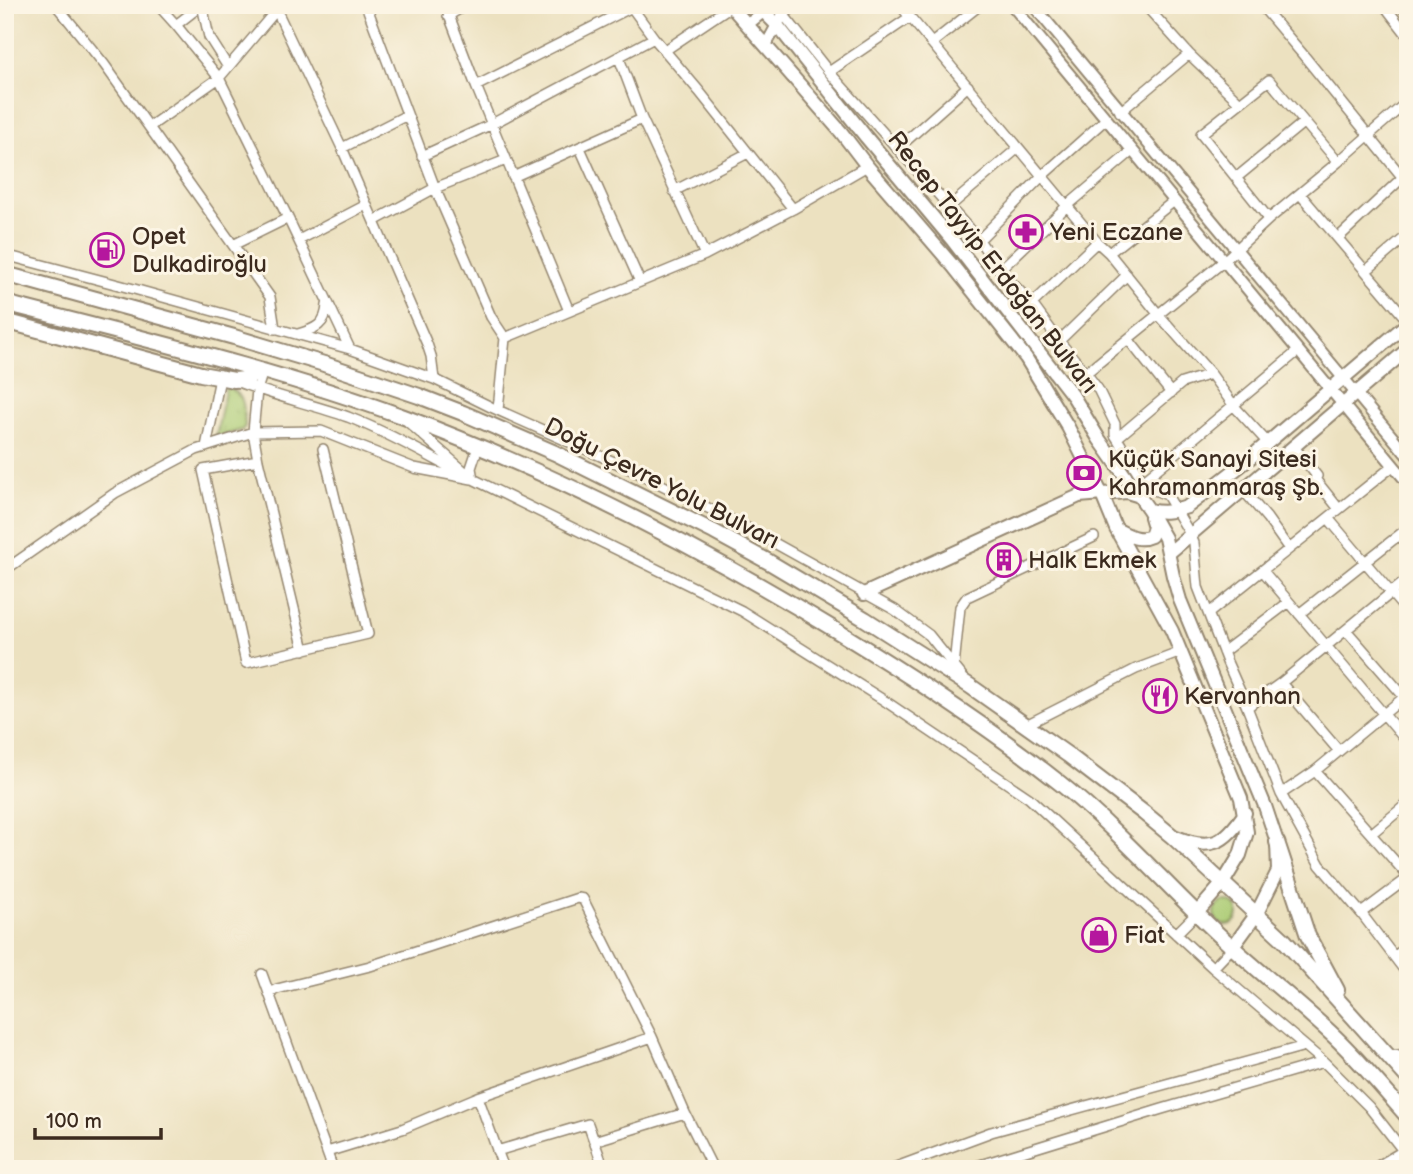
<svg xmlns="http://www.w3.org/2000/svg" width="1413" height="1174" viewBox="0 0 1413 1174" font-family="'Balsamiq Sans',sans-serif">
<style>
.grass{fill:#accc74;stroke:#747b49;stroke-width:2}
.park{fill:url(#park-tufts);stroke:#747b49;stroke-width:2}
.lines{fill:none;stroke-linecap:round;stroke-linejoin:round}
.minor-casing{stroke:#94866f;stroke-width:12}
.tertiary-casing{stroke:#94866f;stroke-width:14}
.secondary-casing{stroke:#94866f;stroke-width:16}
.trunk-casing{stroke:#94866f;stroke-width:18}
.minor{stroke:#fff;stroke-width:9}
.tertiary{stroke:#fff;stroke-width:10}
.secondary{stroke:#fff;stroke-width:12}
.trunk{stroke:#fff;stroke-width:14}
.labels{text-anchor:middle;stroke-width:6;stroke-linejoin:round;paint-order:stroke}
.poi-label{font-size:24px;fill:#3b2a1e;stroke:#fcf5e5;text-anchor:start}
.street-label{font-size:24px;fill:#3b2a1e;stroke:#fcf5e5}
</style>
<defs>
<pattern id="park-tufts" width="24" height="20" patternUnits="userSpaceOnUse" patternTransform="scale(1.75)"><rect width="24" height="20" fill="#accc74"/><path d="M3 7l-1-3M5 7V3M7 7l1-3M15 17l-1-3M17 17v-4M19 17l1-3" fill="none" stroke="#95af64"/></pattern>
</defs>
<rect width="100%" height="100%" fill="#fcf5e5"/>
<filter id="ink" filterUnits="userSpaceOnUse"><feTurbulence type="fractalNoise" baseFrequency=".0143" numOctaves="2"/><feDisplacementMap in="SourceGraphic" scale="14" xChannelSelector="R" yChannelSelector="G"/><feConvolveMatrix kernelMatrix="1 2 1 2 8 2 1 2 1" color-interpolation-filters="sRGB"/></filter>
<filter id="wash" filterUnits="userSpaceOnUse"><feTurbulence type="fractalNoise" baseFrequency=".00686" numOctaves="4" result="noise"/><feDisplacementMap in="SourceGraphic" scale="28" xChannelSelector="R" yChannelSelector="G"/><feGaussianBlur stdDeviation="1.57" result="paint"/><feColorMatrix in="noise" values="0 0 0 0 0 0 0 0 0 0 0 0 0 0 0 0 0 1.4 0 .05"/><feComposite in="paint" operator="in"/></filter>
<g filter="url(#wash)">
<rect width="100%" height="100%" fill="#ece1c0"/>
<path class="grass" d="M1214 913a12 12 0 1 1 24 0a12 12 0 1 1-24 0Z"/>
<path class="park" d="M226 386C247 397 243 404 245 426L242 430 216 437Z"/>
</g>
<g filter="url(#ink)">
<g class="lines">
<g class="minor-casing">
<path id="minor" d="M56 5 104 64 149 127 219 78 279 7
M158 5 176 25 219 78 288 218 350 349
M202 5 209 37 228 67
M366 5 435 188 491 317 505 338 498 410
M445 5 476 86 569 311
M630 5 654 38 699 91 793 209
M900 5 1097 242 1109 253 1159 315 1211 374 1234 406 1267 442
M1145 5 1189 54 1240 103
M1261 5 1305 57 1408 184
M1384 5 1408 36
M1400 5 1408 14
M276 9 342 148 427 344 431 356 434 379
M783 14 829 72 979 240 1000 270 1032 304 1059 341 1086 373 1098 389 1115 424V435L1147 487 1167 495 1190 534 1194 543 1198 587 1227 662 1247 707 1281 794 1320 865 1361 913 1408 975
M448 16 466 5
M176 25 194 11 196 5
M932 43 980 5
M664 51 731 6
M619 58 642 119 705 255
M829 72 910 17
M476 86 632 7
M1120 112 1189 54
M149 127 270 297 275 329
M342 148 407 115
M580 148 640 282
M897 149 968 86
M422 156 492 124 654 38
M513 177 642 119
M1236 178 1304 122
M674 191 748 153
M1300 194 1408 321
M949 207 1018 148
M1269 219 1201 134 1269 80 1338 162
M374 221 435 188 506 160
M1338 238 1402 178
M299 240 366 205
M979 240 1042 176 1106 119
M233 245 288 218
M1109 253 1174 201
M5 255 134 289 350 349 434 379 491 407 632 470 742 525 895 610 929 635 962 676
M1000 270 1067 206 1132 151
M1366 271 1408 235
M1032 304 1097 242
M298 334C315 329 326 325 327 305
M505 338 705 255 793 209 867 166
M1128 339 1171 393
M1059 341 1127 275
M263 371 257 390 253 432 258 460 304 650
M1086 373 1224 261 1269 219 1338 162 1408 101
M236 381C273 396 311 404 348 417 387 432 423 453 459 472
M408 422 473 479 742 611 885 701 1029 798 1213 968 1324 1062 1369 1107 1408 1157
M1117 438 1182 383 1211 374
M206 447 220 378
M1294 447 1317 476 1315 479 1339 509
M258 460 203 470 246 663 368 634 323 449
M473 479 471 468 478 447
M1143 481 1298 351
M1243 490 1267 518 1289 549
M1328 518 1408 613
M5 570 115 493 196 450 253 432 321 431 414 468 472 479
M1263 571 1408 743
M1209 613 1393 466
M1299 614 1408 528
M1346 630 1407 700
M1223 652 1289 602
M954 666 960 607 967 597 1094 537
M1281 683 1339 751
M1247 707 1281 683 1408 579
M1026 725 1136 669 1181 652
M1315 771 1408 876
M1281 794 1315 771 1408 694
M1371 834 1408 803
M1361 913 1408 878
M1176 934 1196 914
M1395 956 1408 946
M1213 968 1232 948
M262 974 333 1169
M269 993 277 989 370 966 578 898 583 899 652 1037 685 1113 713 1169
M1389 1056 1408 1054
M478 1097 504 1169
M594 1141 685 1113
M497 1151 588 1124 604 1169
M327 1152 402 1129 478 1097 652 1037
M891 1169 991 1132 1305 1046
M967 1169 1162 1109 1324 1062
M1373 1169 1403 1151"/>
</g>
<g class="tertiary-casing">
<path id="tertiary" d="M1012 5 1408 483
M1033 5 1408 456
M747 25 763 12 785 5
M766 45 783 14 794 5"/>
</g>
<g class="secondary-casing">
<path id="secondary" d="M730 5 841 132 867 166 953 266 1026 358 1068 427 1102 495 1116 529 1172 631 1241 798 1247 832 1240 855 1223 883 1196 914
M757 5 777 25 866 137 953 241 1073 396 1099 439 1149 510 1165 538 1173 576 1180 600 1265 806 1277 842 1278 871 1256 915 1232 948
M1149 510C1163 513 1173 512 1187 507L1244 463 1408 323
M1116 529C1128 535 1138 542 1151 536L1154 527 1151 517
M1169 553 1408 349
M864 594 1079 496 1127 492 1140 496
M1176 837C1211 851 1224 844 1245 813"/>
</g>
<g class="trunk-casing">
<path id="trunk" d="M5 274 234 337 324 364 419 396 463 413 555 453 714 532 769 562 865 619 970 686 1068 755 1144 813 1172 836 1284 940 1408 1078
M5 303C139 338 274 369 404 417 557 474 703 549 842 634 917 680 992 729 1061 784 1117 829 1165 884 1217 933 1255 969 1297 1001 1335 1037 1361 1062 1384 1090 1408 1117
M5 321 201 374 234 380 245 379 263 371
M1277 842 1308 936 1337 990"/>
</g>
<use href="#minor" class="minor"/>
<use href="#tertiary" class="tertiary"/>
<use href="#secondary" class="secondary"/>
<use href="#trunk" class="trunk"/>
</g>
</g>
<defs>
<g id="pharmacy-ring" transform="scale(1.75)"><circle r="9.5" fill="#fcf5e5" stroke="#b5179e" stroke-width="1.5"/><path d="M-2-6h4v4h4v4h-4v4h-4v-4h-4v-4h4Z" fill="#b5179e"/></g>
<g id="fuel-ring" transform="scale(1.75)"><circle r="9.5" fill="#fcf5e5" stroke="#b5179e" stroke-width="1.5"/><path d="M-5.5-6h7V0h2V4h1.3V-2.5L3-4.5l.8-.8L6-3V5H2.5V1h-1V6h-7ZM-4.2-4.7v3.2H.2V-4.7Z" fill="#b5179e"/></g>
<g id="bank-ring" transform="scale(1.75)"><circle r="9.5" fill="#fcf5e5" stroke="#b5179e" stroke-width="1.5"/><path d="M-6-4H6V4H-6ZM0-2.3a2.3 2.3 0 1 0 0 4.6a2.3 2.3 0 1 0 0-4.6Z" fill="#b5179e"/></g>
<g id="building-ring" transform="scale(1.75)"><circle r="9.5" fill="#fcf5e5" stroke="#b5179e" stroke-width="1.5"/><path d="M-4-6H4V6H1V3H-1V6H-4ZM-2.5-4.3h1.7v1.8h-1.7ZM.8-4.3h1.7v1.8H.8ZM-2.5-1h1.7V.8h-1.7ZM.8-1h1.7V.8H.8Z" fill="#b5179e"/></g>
<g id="restaurant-ring" transform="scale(1.75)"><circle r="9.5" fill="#fcf5e5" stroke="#b5179e" stroke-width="1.5"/><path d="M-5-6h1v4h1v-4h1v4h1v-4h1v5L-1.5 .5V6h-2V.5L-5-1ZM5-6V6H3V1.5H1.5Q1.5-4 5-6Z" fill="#b5179e"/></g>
<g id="shop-ring" transform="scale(1.75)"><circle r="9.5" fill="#fcf5e5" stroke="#b5179e" stroke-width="1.5"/><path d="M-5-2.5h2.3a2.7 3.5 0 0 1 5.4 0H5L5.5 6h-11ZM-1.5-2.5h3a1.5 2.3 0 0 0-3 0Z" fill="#b5179e"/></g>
</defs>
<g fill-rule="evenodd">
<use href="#pharmacy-ring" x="1026" y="232"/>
<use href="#fuel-ring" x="107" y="250"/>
<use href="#bank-ring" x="1084" y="473"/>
<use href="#building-ring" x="1004" y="560"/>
<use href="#restaurant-ring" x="1160" y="696"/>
<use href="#shop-ring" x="1099" y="935"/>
</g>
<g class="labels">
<g class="poi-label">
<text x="1050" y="240">Yeni Eczane</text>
<text x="132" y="244">Opet<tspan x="132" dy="28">Dulkadiroğlu</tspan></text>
<text x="1108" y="467">Küçük Sanayi Sitesi<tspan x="1108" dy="28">Kahramanmaraş Şb.</tspan></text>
<text x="1028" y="568">Halk Ekmek</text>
<text x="1184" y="704">Kervanhan</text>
<text x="1124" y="943">Fiat</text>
</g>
<g class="street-label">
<text transform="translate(993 262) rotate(52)" y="8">Recep Tayyip Erdoğan Bulvarı</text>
<text transform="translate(662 483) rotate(27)" y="8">Doğu Çevre Yolu Bulvarı</text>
</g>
</g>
<rect width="1413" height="1174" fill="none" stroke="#fcf5e5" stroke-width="28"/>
<path d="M35 1128v10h126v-10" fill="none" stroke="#3b2a1e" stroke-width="3.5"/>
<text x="46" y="1128" font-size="21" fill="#3b2a1e" stroke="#fcf5e5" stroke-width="5" paint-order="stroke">100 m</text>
</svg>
